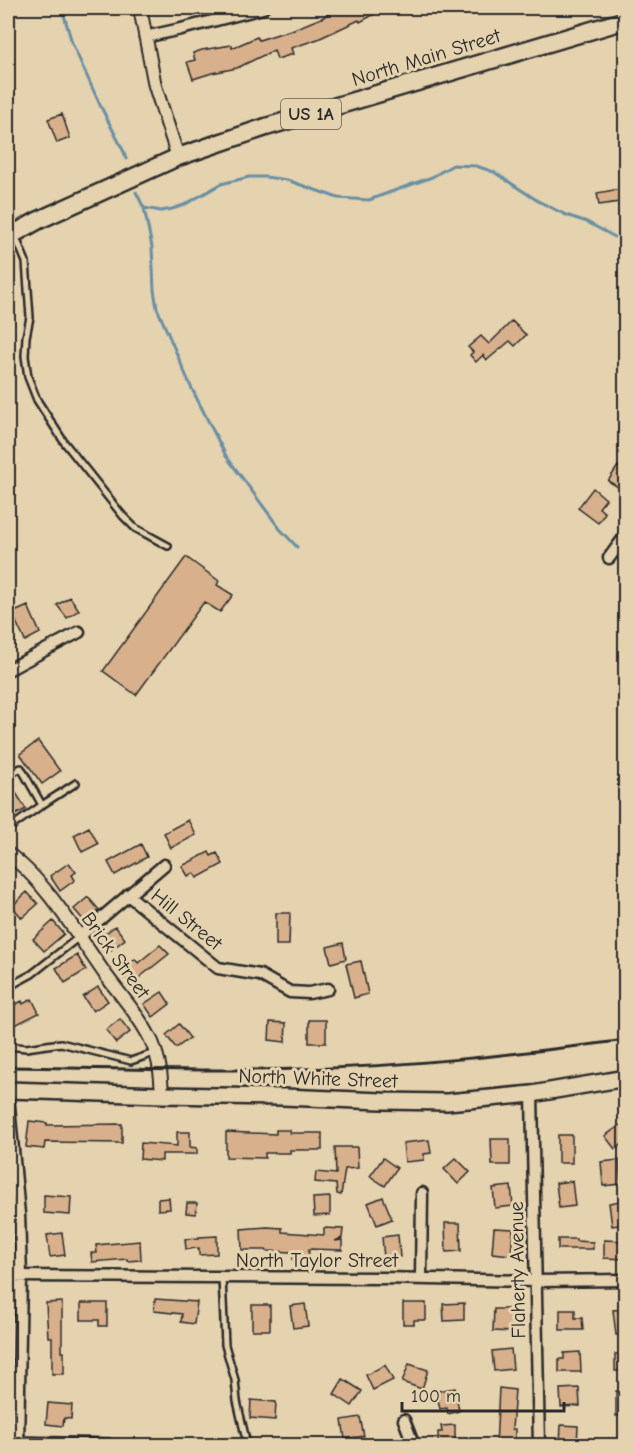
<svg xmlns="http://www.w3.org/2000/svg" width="633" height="1453" viewBox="0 0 633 1453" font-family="'Comic Neue',sans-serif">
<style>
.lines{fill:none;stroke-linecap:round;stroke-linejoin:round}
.stream{stroke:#6990a4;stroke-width:3}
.building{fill:#d8b08b;stroke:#2b2b2b;stroke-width:1.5}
.service-casing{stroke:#2b2b2b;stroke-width:10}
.minor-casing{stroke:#2b2b2b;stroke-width:15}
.tertiary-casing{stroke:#2b2b2b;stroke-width:16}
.secondary-casing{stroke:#2b2b2b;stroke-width:20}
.primary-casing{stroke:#2b2b2b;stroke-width:21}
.service{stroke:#e5d2af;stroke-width:5}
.minor{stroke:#e5d2af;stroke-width:10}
.tertiary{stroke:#e5d2af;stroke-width:12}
.secondary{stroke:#e5d2af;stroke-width:15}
.primary{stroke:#e5d2af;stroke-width:16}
.rail{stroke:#2b2b2b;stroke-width:3}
.labels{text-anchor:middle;stroke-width:6;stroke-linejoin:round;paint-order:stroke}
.shield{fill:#e5d2af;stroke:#635d53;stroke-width:1.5}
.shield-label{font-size:18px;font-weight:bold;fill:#2b2b2b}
.street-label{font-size:20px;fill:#2b2b2b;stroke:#e5d2af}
</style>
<rect width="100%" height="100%" fill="#e5d2af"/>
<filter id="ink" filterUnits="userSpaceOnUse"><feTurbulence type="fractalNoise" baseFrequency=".0167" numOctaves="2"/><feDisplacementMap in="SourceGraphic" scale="12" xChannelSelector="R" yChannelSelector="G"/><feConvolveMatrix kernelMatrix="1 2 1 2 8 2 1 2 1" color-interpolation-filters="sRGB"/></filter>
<g filter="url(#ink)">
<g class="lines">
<path class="stream" d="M62 8 72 43 100 105 124 152 126 159
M136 192 144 208 152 247 154 290 157 308 191 387 226 456 280 529 297 547
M144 208 161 211 172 209 184 205 221 184 249 177H266L287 180 338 198 369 200 432 177 453 165 476 166 494 172 538 201 566 215 587 222 626 243"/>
</g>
<path class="building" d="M343 8H386L360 22 359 20 318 39 291 48 293 54 277 59 274 50 237 68 212 73 193 79 187 62 195 60 193 53 202 50 232 45V48L257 37 259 40 294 29 324 17V16Z
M62 114 70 138 57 143 48 119Z
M626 188V201L599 205 597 193Z
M512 321 526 335 515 346 510 341 487 360 483 355 476 362 470 355 473 352 468 347 481 336 489 344Z
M618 466 626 470V486L623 490 608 481Z
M593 488 606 499 599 508 605 513 598 523 578 508Z
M186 557 219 581 217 585 233 595 220 612 204 602 136 695 103 671Z
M70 597 79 610 67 618 57 605Z
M28 606 40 633 25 641 12 613Z
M38 741 60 771 42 784 20 754Z
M16 793 26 809 8 819V798Z
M188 820 196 835 171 848 164 833Z
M89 827 98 844 82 852 74 835Z
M141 844 147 857 115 875 108 862Z
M209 852 211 856 217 853 223 864 197 878 194 873 188 876 182 866Z
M69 863 76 872 72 875 75 880 60 891 50 876Z
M27 892 38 904 22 918 12 906Z
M88 897 99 910 85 922 74 909Z
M276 913H290L289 945H276Z
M53 921 64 934 44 951 33 939Z
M115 926 125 939 106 954 96 941Z
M343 943 346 959 331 963 327 947Z
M160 945 169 954 131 984 120 972 135 959 138 963Z
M77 955 86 970 65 983 56 968Z
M361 961 368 994 354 998 346 964Z
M98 987 108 1001 93 1011 83 997Z
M162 992 170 1004 153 1017 144 1004Z
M32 999 39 1013 13 1026 8 1014V1008L22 1001 23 1004Z
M120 1019 130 1032 116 1043 106 1030Z
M309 1020H326V1043H309Z
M270 1022 286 1023 285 1042 269 1040Z
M179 1024 190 1038 176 1048 166 1035Z
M29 1121 47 1123V1125L122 1124V1143L45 1142 44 1149 26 1147Z
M626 1121V1142L615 1149 605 1136Z
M276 1130H290V1133H322V1150H290V1153H265V1158L226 1157V1132L276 1134Z
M177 1132H190V1147L197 1148V1154H162V1161L140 1159 141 1143 177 1146Z
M558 1135H572V1163H558Z
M491 1139H510V1165H492Z
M429 1140 431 1153 424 1154V1160L405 1162 403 1143Z
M335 1147H357L358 1168 345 1169 341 1195 337 1194 336 1184 315 1182 316 1172 336 1174Z
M383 1158 397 1168 385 1186 370 1176Z
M456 1158 470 1172 458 1184 444 1169Z
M619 1160 621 1184 603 1186 601 1162Z
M572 1181 575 1206 559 1208 556 1183Z
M511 1186 513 1206 495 1208 493 1188Z
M44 1195 71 1197 70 1215 44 1213Z
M330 1197V1215L314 1216 313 1198Z
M383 1197 392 1219 377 1225 368 1203Z
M169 1198 170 1209 158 1210V1199Z
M626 1200V1224L612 1226 609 1203Z
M187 1203H197L196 1214 186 1213Z
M445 1223H460L461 1251 446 1252Z
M267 1227 282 1228V1232L324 1235V1228L343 1229 342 1238 335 1241 342 1240V1250L309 1249 308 1262 293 1260V1252L266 1251V1250H242L241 1229Z
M494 1228 513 1229 511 1255 492 1253Z
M62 1233 65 1255 50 1257 47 1235Z
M398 1235 400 1257 384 1258 382 1237Z
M217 1236V1254L199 1255V1248L186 1249 185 1239 199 1238V1237Z
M558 1239H576V1241L593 1242V1249H558Z
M604 1240 626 1241V1259L604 1258Z
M140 1241 141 1260 127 1261V1259L92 1262 91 1253H97L96 1245Z
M155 1299 197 1302 194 1324 181 1322 182 1314 154 1311Z
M62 1302V1352H64V1374H52V1337H48L46 1303Z
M81 1303H107V1326H99V1320H81Z
M403 1303H426V1320H414V1324H403Z
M464 1303V1320L444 1321 443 1304Z
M305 1304 308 1326 293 1328 290 1306Z
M252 1305H270V1330H252Z
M494 1309H513V1332L493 1331Z
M626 1309V1334L616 1335 613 1310Z
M560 1310H575V1318H582L583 1330H560Z
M511 1349 513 1369 494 1371 492 1351Z
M580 1352 581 1372H559V1359H564V1353Z
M615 1354H626V1371H615Z
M409 1364 428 1370 422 1389 402 1382Z
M385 1365 393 1380 373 1390 366 1375Z
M343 1379 362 1391 352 1406 334 1394Z
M455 1388 459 1411 448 1414 447 1408 440 1409 436 1391Z
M499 1388 515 1390 512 1429H515V1446H496Z
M579 1388 580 1406 561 1407 560 1389Z
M616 1391H626V1416H616Z
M251 1400 276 1402 275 1420 250 1418Z
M48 1403 72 1405 71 1419 64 1418 63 1426 46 1424Z
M360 1417 364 1436 345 1439 342 1420Z
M455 1425V1446H438V1432H442L441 1426Z
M561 1425 578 1426 577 1445 560 1444Z"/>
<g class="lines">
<g class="service-casing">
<path id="service" d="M15 235 26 262 30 317 26 337 25 356 28 377 37 400 64 442 123 516 135 528 168 546
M8 775 21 768 42 805
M8 829 42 805 76 783
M8 987 32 974 79 937
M8 1046 26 1048 61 1043 131 1061 154 1053
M8 1221 19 1220
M222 1277 225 1345 235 1380 237 1401 246 1440
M18 1440 109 1442"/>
</g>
<g class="minor-casing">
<path id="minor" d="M145 37 181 29 263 8
M609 558 626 535
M8 670 79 632
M128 895 218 968 260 975 290 992 309 993 328 989
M79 937 164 865
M532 1094 539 1446
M8 1096 19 1214 21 1276 18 1446
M8 1276 380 1278 536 1281 626 1280
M421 1279 422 1193
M404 1420 414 1446"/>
</g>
<g class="tertiary-casing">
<path id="tertiary" d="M140 8 155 86 178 157
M8 854C45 880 78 936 105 974 121 996 141 1018 152 1042 160 1062 161 1074 162 1095"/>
</g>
<g class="secondary-casing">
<path id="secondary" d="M8 1090 162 1095 283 1097 382 1101 447 1102 532 1094 626 1078"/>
</g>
<g class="primary-casing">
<path id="primary" d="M8 237 39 220 178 157 266 127 626 20"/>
</g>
<use href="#service" class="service"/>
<use href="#minor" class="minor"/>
<use href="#tertiary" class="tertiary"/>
<use href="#secondary" class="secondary"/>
<use href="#primary" class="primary"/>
<path class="rail" d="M8 1067C106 1068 205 1072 304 1069 412 1066 518 1054 626 1040"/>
</g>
</g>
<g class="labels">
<rect class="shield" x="281" y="99" width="60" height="30" rx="4.5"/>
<g class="shield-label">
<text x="311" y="120">US 1A</text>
</g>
<g class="street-label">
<text transform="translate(426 57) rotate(-17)" y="7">North Main Street</text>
<text transform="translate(187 919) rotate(39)" y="7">Hill Street</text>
<text transform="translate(116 955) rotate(54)" y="7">Brick Street</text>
<text transform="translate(318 1078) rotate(2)" y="7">North White Street</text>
<text x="317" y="1267">North Taylor Street</text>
<text transform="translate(517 1270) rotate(-91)" y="7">Flaherty Avenue</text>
</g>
</g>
<rect width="633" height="1453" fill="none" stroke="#e5d2af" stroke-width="30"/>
<rect x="15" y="15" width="603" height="1423" fill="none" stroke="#2b2b2b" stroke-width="2" filter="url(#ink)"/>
<path d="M402 1402v9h162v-9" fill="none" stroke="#2b2b2b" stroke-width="3"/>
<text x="411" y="1402" font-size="18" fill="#2b2b2b" stroke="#e5d2af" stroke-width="4.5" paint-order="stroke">100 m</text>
</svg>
